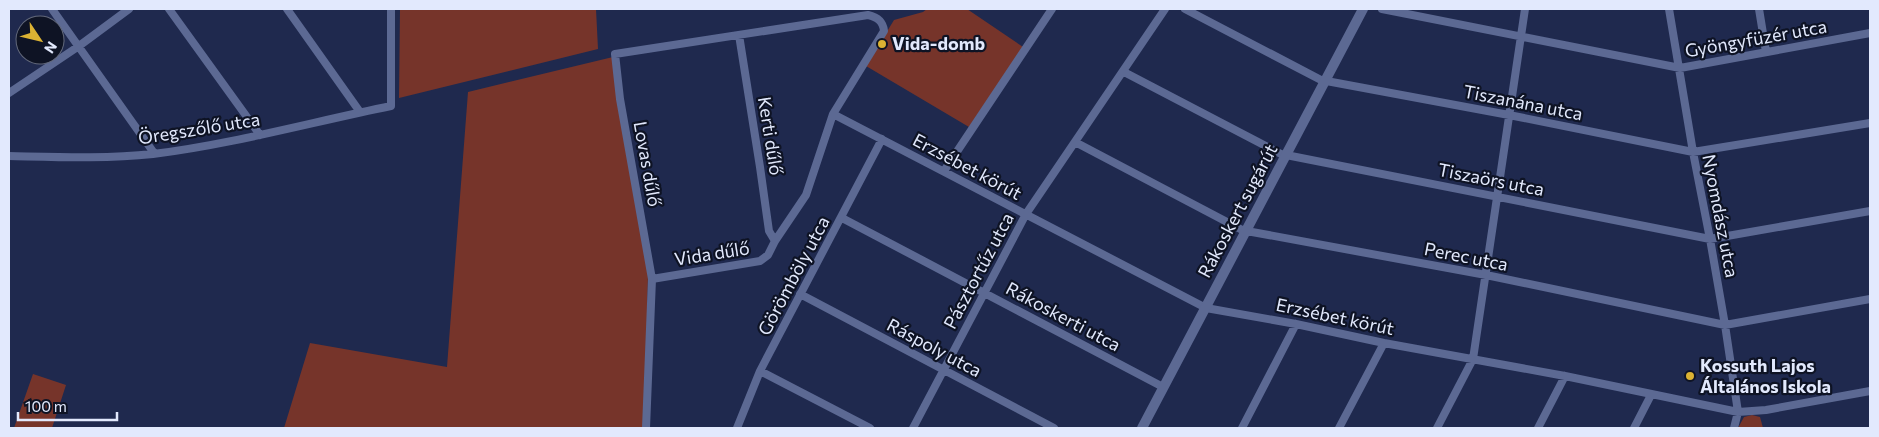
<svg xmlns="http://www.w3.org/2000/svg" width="1879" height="437" viewBox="0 0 1879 437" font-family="Commissioner,sans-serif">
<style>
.green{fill:#76342a}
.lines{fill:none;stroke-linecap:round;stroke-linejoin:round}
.minor{stroke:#5c6993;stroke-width:8}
.tertiary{stroke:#5c6993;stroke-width:10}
.poi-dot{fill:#dbb233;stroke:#0e1324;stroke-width:2}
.labels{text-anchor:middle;stroke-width:4.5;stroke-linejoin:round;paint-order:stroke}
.street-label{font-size:18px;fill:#e2e9fd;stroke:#0e1324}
.poi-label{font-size:18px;font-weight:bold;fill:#e2e9fd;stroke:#0e1324;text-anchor:start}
</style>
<rect width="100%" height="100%" fill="#1f294e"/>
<path class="green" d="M400 9H596L598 49 399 98Z
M927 9H967L1023 47 969 127 866 66 894 20 923 12Z
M613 57 648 274 645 428H284L310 343 447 367 468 92Z
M33 374 66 385 52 428H14Z
M1752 415 1760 417 1763 428H1738L1744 417Z"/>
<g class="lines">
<path class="minor" d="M52 9 154 153
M169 9 260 135
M287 9 360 112
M1185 9 1321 80 1509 115 1693 152 1870 123
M1382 9 1680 68 1870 33
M1669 9 1693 152 1710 239 1725 325 1738 412 1734 428
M1759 9 1766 52
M739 35 760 167 769 231 775 241
M1124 72 1281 154 1710 239 1870 211
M9 93 79 46 129 9
M833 114 1206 308 1296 324 1384 343 1565 376 1738 412 1766 410 1870 391
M1075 142 1246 232H1252L1486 275 1725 325 1870 299
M9 156C57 157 105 159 153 154 233 144 312 122 391 106V9
M944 171 1052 9
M842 218 1163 387
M800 294 1054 428
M760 371 870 428
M646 428 652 279 620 99 615 54 868 15C877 17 883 21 884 31L833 114 806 195 775 241 768 255 760 261 652 279
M737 428 760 371 882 139
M913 428 1026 214 1165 9
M1242 428 1296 324
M1339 428 1384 343
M1437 428 1473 359 1525 9
M1538 428 1565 376
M1634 428 1651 395"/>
<path class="tertiary" d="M1142 428 1363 9"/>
</g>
<g class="poi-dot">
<circle cx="882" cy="44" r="5"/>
<circle cx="1690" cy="376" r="5"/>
</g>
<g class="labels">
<g class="street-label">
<text transform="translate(1756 39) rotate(-10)" y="6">Gyöngyfüzér utca</text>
<text transform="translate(1523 103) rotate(11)" y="6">Tiszanána utca</text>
<text transform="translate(199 129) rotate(-9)" y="6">Öregszőlő utca</text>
<text transform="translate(770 136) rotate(81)" y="6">Kerti dűlő</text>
<text transform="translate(647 164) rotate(80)" y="6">Lovas dűlő</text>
<text transform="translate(967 167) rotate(28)" y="6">Erzsébet körút</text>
<text transform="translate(1491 180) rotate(11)" y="6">Tiszaörs utca</text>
<text transform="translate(1238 211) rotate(-62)" y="6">Rákoskert sugárút</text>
<text transform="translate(1720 216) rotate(79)" y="6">Nyomdász utca</text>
<text transform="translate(712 254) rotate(-9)" y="6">Vida dűlő</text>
<text transform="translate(1466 257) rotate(11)" y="6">Perec utca</text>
<text transform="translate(979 271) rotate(-62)" y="6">Pásztortűz utca</text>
<text transform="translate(794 276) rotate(-62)" y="6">Görömböly utca</text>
<text transform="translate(1063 317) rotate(28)" y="6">Rákoskerti utca</text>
<text transform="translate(1335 317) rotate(12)" y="6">Erzsébet körút</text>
<text transform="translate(934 348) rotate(28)" y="6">Ráspoly utca</text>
</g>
<g class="poi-label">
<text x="892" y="50">Vida-domb</text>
<text x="1700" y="372">Kossuth Lajos<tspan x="1700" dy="21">Általános Iskola</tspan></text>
</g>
</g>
<rect width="1879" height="437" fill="none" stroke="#e2e9fd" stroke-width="20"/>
<g transform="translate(40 40) rotate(125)"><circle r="24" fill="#0e1324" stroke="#63697b"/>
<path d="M0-4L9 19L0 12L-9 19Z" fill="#dbb233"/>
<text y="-8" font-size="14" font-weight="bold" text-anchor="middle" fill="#e2e9fd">N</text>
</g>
<path d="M18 412v8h99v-8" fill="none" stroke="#e2e9fd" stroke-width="2.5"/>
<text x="25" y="412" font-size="15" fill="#e2e9fd" stroke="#0e1324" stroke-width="4" paint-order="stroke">100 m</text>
</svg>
